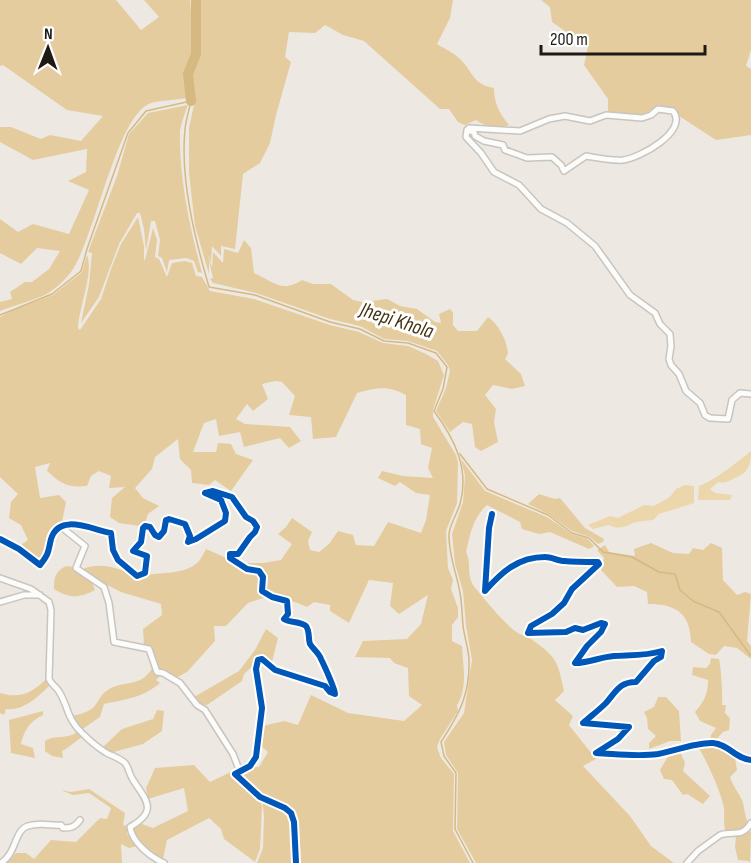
<svg xmlns="http://www.w3.org/2000/svg" width="751" height="863" viewBox="0 0 751 863" font-family="'Sofia Sans Condensed',sans-serif">
<style>
.green{fill:#ecd6ab}
.forest{fill:#e4cc9f}
.lines{fill:none;stroke-linecap:round;stroke-linejoin:round}
.stream{stroke:#d5b981;stroke-width:1.5}
.river{stroke:#d5b981;stroke-width:10}
.minor-casing{stroke:#c8c4bf;stroke-width:8}
.minor{stroke:#fcfcfb;stroke-width:5}
.cycleway-casing{stroke:#fff;stroke-width:10}
.cycleway{stroke:#0057b8;stroke-width:6}
.labels{text-anchor:middle;stroke-width:6;stroke-linejoin:round;paint-order:stroke}
.water-label{font-size:21px;font-style:italic;fill:#443412;stroke:#fff}
</style>
<rect width="100%" height="100%" fill="#ede9e2"/>
<path class="green" d="M751 451C751 467 748 473 733 479 727 482 725 483 718 482L710 489 715 493 732 495 730 500H698L699 486C717 479 736 463 751 451Z
M685 485 694 486V503L659 514 653 520C647 521 638 521 633 523 625 527 618 530 609 525L593 529 588 525 610 516 618 518 644 505 654 506 670 497 676 489Z"/>
<path class="forest" d="M0 0H116L141 30 159 17 144 0H190L193 37 192 52 185 74 187 98C176 100 162 100 151 103 116 115 96 237 71 272 66 279 58 286 51 291 43 298 12 306 0 311V302L12 299 10 292 25 282H32L49 269 60 251 37 248 21 264 0 253V219L18 232 33 224 69 234 89 190 68 181 86 172 87 149 33 160 0 142V127H11L41 139 50 135 81 141 103 116 67 110 3 65 0 66Z
M199 0H453L450 18 437 44C445 49 456 54 462 61 474 74 473 84 494 88 494 103 499 113 509 125 498 129 485 127 476 120L465 125 458 122 449 109H440L364 41 343 35 325 25 315 33 289 32 285 57 291 62 276 115 270 143 260 163 243 174 235 249 221 246V256L212 246 211 262 207 254 212 267 213 252 223 263 224 249 238 253 244 240 251 248 254 273C274 282 282 293 302 280L313 284H331L353 300 362 302 387 299 400 306 417 309 435 322 441 323 439 314 450 309 453 313V325L458 331H477L488 317C499 325 507 340 508 354L505 359 521 374 525 386 512 389 493 385 485 395 496 409 494 422 498 442 481 451 475 447 472 424 463 422 450 432 436 411 446 388 450 371 448 365 437 351 408 341 384 339 360 326 330 319 256 293 213 283 210 279 213 278 209 261V274L195 226 189 173V128L195 100 191 74 199 52Z
M541 0H751V50L746 66 751 69V135L716 140 679 116 672 108 657 106C642 119 627 115 608 113V99L584 65 589 42 572 36 552 22 550 7Z
M188 105C185 113 181 123 180 132 179 179 190 228 202 273L198 272 194 261 186 258 169 260 167 272 162 258 158 256 160 240 155 221H151L146 251 144 229 140 213H137L119 244 99 297 81 323 89 284 92 253 88 252 117 176 129 134 148 113Z
M138 217 144 246V260H145L153 228 157 240 155 257 159 259 167 277 172 263 185 261 192 263 196 276 202 277 210 291 254 299 330 325 359 332 383 343 408 346 426 354 438 361 444 375 433 410V417L456 455 458 463 457 503 446 531 448 568 453 580 451 589 458 608V617L452 625V641L462 646C463 667 468 687 457 705L458 711 440 739 437 747 441 758 454 774 453 831 470 863H297L292 812 261 796 239 775 251 767H259L268 752 260 745 262 726 284 721 298 725 311 695 348 713 404 721 422 705 409 696 408 668 394 663 390 658 355 657 363 641 407 639 421 624 428 595 399 614 390 606 393 583 369 580 349 623 330 611V605L314 602 307 607C292 600 276 598 264 589V577L239 563H263L281 560 292 544 278 534 286 527 292 518 312 532 308 541 310 550 319 552 329 544 338 531 353 535 356 545 374 546 388 522 421 533 426 520 430 495 416 493 400 482 395 486 378 478 382 471 403 476 433 478 428 468 432 448 421 444 420 429 406 425V395C386 385 378 388 357 393L336 437 313 439 311 417 289 415 295 396 282 382 275 381 262 384 268 399 253 411 247 404 236 419 245 424 290 427 301 441 289 448 280 438 244 447 240 432 219 436 216 419 204 423 193 452H216L218 443 231 444 236 454 253 460 231 491 215 480 209 485 192 483 191 470 180 459 178 439 155 457 152 469 135 488 143 498 159 506 148 514 145 523 140 526 119 523 110 517 112 498 125 487 109 488 111 476 99 471 91 476 87 486C68 488 61 484 47 471L50 463 35 467 40 498 59 495 66 502 62 522C43 531 53 547 40 563L18 547 28 540 21 525 9 518 11 502 18 494 0 477V317L13 310 53 295 82 272 87 255C94 272 79 308 78 328L80 330 101 299 111 269 121 244Z
M461 459 485 491 547 517 572 534 588 539 594 546 589 549 550 532 539 534 522 529 520 522 487 505C473 517 470 535 466 552 473 566 464 575 477 590 486 601 504 623 515 631 520 635 526 636 531 639 557 657 558 662 564 691L555 700 573 716 569 725 596 759 583 766 630 816 651 846 674 863H476L457 829 458 773 446 755 444 742 464 713 472 660 466 626 463 591 455 564 452 534 463 502 465 476Z
M539 494 555 499 560 498 585 528 604 539 603 542 598 544 590 537 572 531 548 514 528 504Z
M651 543 673 553 689 554 693 548 703 550 711 543 722 548 723 580 737 595 745 592 751 594 747 641 751 646V659L737 648 724 646 716 655 709 654 691 642C690 613 676 604 648 604L647 592 634 586 617 587 601 570 604 558 597 550 605 545 609 552 635 556 634 549Z
M206 549 258 572C264 580 259 587 266 597L248 603 226 626H214L215 641 187 672 174 679 157 671 152 654 144 646 143 629 162 615 161 604 121 592 80 571C95 560 124 568 137 578 155 570 183 577 198 562 201 559 204 553 206 549Z
M66 566 74 567 81 575 91 580 95 590C79 598 70 599 54 589 54 578 55 571 66 566Z
M266 629 278 638 272 662 266 657H256L253 661 254 665 244 674 242 681 207 705 199 704 194 697 239 671 255 650Z
M711 658 719 659C721 665 723 699 722 705H726L725 713 730 718 729 730 723 732 714 742 710 741 711 735 716 728 700 721 695 712C704 702 708 694 708 680L692 675 693 667 706 668 710 664Z
M153 667 162 674 156 680 160 683C142 698 127 699 104 704L100 717 81 730 72 716C77 715 85 713 90 710 97 706 99 697 105 692 122 678 140 690 153 667Z
M46 679 49 686C37 698 23 711 6 709L4 715 0 713V693C20 699 32 693 46 679Z
M658 697H666L679 711 681 741H670L649 749V743L656 736 648 729 647 718 644 712 654 707Z
M157 710 164 711 162 731 143 744 110 753 103 747 122 729 153 719Z
M43 711V715C30 722 25 728 21 744L33 748 35 758 11 753 9 720Z
M77 732 83 737C74 741 71 747 62 751L63 758 52 756 45 751V741C55 734 67 740 77 732Z
M710 744 719 746 735 758 737 770 730 777C733 786 738 792 742 800 745 808 744 816 749 824L744 830 726 832C722 822 726 814 723 804 720 790 706 759 698 747Z
M680 751 685 763 683 771 710 796 703 804 687 794 683 795 672 780 664 779 660 770 670 753Z
M194 765 210 782 237 769 238 772 235 774 259 797 262 806 260 849 255 862 224 839 221 829 209 818 167 840 163 859C148 854 137 842 131 828L142 824 153 828 188 811 184 788 148 799 146 788 155 768Z
M89 789 125 813 123 825 127 826V834L137 846 129 848 121 844 122 863H7L16 853H26L34 859 51 840 76 842 100 818 107 819 111 808 89 793 73 795 61 790 71 792Z
M262 799C271 803 285 807 290 816 296 824 294 852 295 863H257L263 848 264 816Z
M751 831 750 863 749 861 738 860 735 847 736 837Z"/>
<g class="lines">
<path class="stream" d="M0 315 52 294 81 271 87 249 128 133 146 111 191 101C189 110 186 120 185 129 180 180 195 239 209 287L255 295 330 322 360 329 384 341 408 343 436 353 447 367 443 389 434 411C454 438 470 469 460 504 457 514 450 524 449 534 448 554 457 574 460 593 462 603 462 614 463 625 464 637 469 649 469 661 470 695 459 714 441 742L444 756 456 773 455 829 473 863
M460 454 487 489 548 515 572 533 589 538 603 552 632 557 659 572 675 574 680 590 693 601 719 612 751 656"/>
<path class="river" d="M191 101 188 74 196 54V0"/>
<g class="minor-casing">
<path id="minor" d="M658 109 673 111C689 131 640 158 623 160 611 161 598 158 586 156L564 171 561 165 552 157 527 158 505 150 503 145 484 141 475 136 474 132 467 130 469 128 520 131 549 119 565 116 590 121 606 115 642 118 651 115Z
M467 130 466 137 481 153 494 172 519 185 541 209 567 223 595 246 630 295 655 313 660 324 670 334 671 346 669 359 671 365 679 374 686 391 700 403 705 415 710 418 728 419 732 400 740 393 751 394
M492 514 489 528 485 591C502 572 518 557 545 557 552 557 558 561 564 561 575 562 587 562 598 562L599 564 572 589 564 603 552 614 531 626 528 633 566 632 575 628 583 630 601 623 605 624 601 632 587 646 575 663C589 663 600 657 614 656 630 655 647 656 662 651L661 657 654 661 636 682C619 682 616 692 606 703 599 710 591 716 583 723L629 727 618 739 596 753C617 754 637 757 658 754 674 751 697 742 713 743 728 744 736 759 751 760
M60 526 85 546 76 568 104 587 109 603 114 642 149 649 157 672 163 673 180 683 197 705 205 710 233 754 240 772
M0 539 19 549 40 565C49 554 48 552 51 539 59 512 93 530 111 533L113 550 118 560 137 576 145 573 147 556 133 551 141 542 143 528 145 526 150 527 155 535 159 537 164 531 166 520 169 519 185 524 190 536 188 542 196 539 225 521 226 513 221 500 205 493 213 491 232 497 246 517 253 521 257 527 255 532 250 537 238 554H230V558L247 569 259 571 263 577 262 591 272 597 287 601 288 614 284 619C290 623 300 621 306 626 310 631 308 639 310 644 313 649 319 653 321 659 324 665 335 689 335 694L330 692 325 686 275 670 262 659 258 660 256 669 262 708 256 757 250 766 235 774 260 797 285 808 291 813 294 822 296 863
M0 578 31 589 49 602 51 610 49 679C52 685 54 685 58 690 68 704 66 719 83 734 89 740 97 747 105 752 111 756 119 757 125 763 129 768 129 774 133 780 147 801 158 811 130 827 132 842 150 857 164 863
M0 602 24 595H40
M1 863C17 853 14 830 28 826 41 822 50 826 61 825L63 828C71 828 75 827 80 820
M687 863 698 851 720 835C733 830 741 839 751 823"/>
</g>
<use href="#minor" class="minor"/>
<g class="cycleway-casing">
<path id="cycleway" d="M492 514 489 528 485 591C502 572 518 557 545 557 552 557 558 561 564 561 575 562 587 562 598 562L599 564 572 589 564 603 552 614 531 626 528 633 566 632 575 628 583 630 601 623 605 624 601 632 587 646 575 663C589 663 600 657 614 656 630 655 647 656 662 651L661 657 654 661 636 682C619 682 616 692 606 703 599 710 591 716 583 723L629 727 618 739 596 753C617 754 637 757 658 754 674 751 697 742 713 743 728 744 736 759 751 760
M0 539 19 549 40 565C49 554 48 552 51 539 59 512 93 530 111 533L113 550 118 560 137 576 145 573 147 556 133 551 141 542 143 528 145 526 150 527 155 535 159 537 164 531 166 520 169 519 185 524 190 536 188 542 196 539 225 521 226 513 221 500 205 493 213 491 232 497 246 517 253 521 257 527 255 532 250 537 238 554H230V558L247 569 259 571 263 577 262 591 272 597 287 601 288 614 284 619C290 623 300 621 306 626 310 631 308 639 310 644 313 649 319 653 321 659 324 665 335 689 335 694L330 692 325 686 275 670 262 659 258 660 256 669 262 708 256 757 250 766 235 774 260 797 285 808 291 813 294 822 296 863"/>
</g>
<use href="#cycleway" class="cycleway"/>
</g>
<g class="labels">
<g class="water-label">
<text transform="translate(397 320) rotate(18)" y="7">Jhepi Khola</text>
</g>
</g>
<g transform="translate(48 48) rotate(1)" stroke="#ffffff" stroke-width="4.5" paint-order="stroke">
<path d="M0-4.5L10 22L0 15L-10 22Z" fill="#1d1a16"/>
<text y="-9" font-size="16" font-weight="bold" text-anchor="middle" fill="#1d1a16">N</text>
</g>
<path d="M541 45v9h164v-9" fill="none" stroke="#1d1a16" stroke-width="3"/>
<text x="550" y="45" font-size="18" fill="#1d1a16" stroke="#ffffff" stroke-width="4.5" paint-order="stroke">200 m</text>
</svg>
